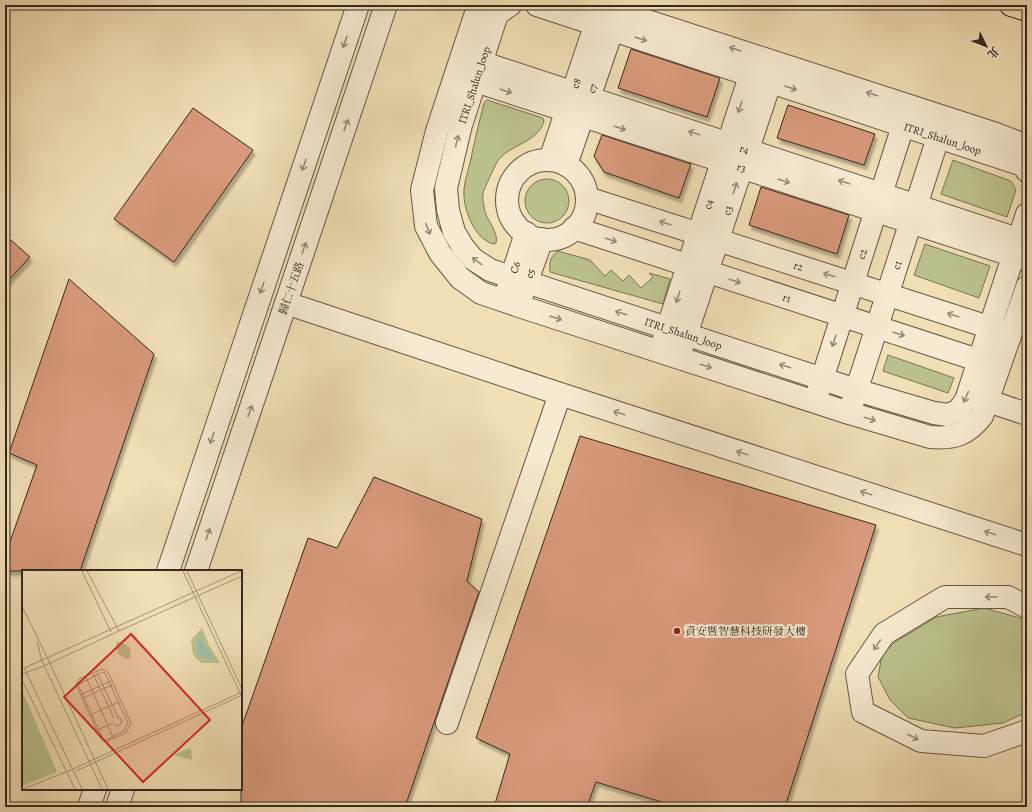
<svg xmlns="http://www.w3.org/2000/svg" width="1032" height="812" viewBox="0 0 1032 812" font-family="Alegreya,'Noto Serif TC',serif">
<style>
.green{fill:#bbc18d;stroke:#787456}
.building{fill:#d89a7c;stroke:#35281e;filter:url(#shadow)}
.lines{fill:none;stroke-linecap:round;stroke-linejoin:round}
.minor-casing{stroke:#645644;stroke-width:24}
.major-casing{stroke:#35281e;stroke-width:24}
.minor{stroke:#f6ead0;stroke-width:22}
.major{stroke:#f1dfb6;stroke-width:22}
.oneway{stroke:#968977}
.poi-dot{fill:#8f2418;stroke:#f6ead0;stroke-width:1.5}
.labels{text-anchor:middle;stroke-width:4;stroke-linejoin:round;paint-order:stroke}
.street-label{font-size:11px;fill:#35281e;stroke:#f6ead0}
.poi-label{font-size:11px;fill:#35281e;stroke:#f6ead0;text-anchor:start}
.inset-road{fill:none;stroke:#a69679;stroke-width:1}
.view{fill:#d62828;fill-opacity:0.15;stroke:#d62828;stroke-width:2}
.inset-edge{fill:none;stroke:#35281e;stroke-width:2}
</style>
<defs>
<filter id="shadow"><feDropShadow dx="2.5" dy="4.5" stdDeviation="1" flood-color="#0004"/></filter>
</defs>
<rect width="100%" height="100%" fill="#f1dfb6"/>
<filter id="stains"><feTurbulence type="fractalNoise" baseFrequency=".005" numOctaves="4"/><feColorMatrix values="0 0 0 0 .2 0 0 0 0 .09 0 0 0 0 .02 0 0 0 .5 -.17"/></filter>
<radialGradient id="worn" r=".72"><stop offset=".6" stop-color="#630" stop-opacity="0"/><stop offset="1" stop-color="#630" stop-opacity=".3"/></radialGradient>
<path class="green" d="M487 100 543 118 544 121C538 143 509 144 497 162 494 168 485 187 483 193 482 198 484 207 485 212 488 221 499 234 496 243L493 244C476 239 465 214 464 196 463 186 467 174 470 163 474 143 479 123 484 103Z
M953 160 1011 181 1016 190 1007 217 941 194Z
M525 201a22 22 0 1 1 44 0a22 22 0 1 1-44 0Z
M925 244 990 266 979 298 914 275Z
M558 251 590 260 605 276 611 270 623 281 629 275 641 288 653 277 649 273 670 279 663 304 550 272C549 262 550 257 558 251Z
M888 355 954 378 948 393 883 371Z
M984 608 1027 620V712L1003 723 955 728 908 718 890 700 878 677 882 655 895 642 936 617Z"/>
<path class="building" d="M631 49 720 78 707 117 618 88Z
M788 105 875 134 864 165 777 138Z
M193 108 253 150 174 262 114 219Z
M602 135 691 164 679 198 604 172 594 156Z
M761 187 849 215 837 254 749 225Z
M5 235 30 257 5 284Z
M69 279 154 354 80 571H5V556L37 465 9 453Z
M580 436 876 525 785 807H678L596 782 587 807H494L510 754 476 738Z
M374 477 482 519 467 581 479 592 405 807H241V729L308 538 337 548Z"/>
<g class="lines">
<g class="minor-casing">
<g id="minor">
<path d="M483 5 476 13 437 131 422 190 426 226 440 253 460 278 481 293 519 306 849 413 930 437C954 439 967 435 982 416L1027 287"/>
<path id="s1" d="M510 5 497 14 461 125 446 188 448 210 454 232 463 247 473 259 490 270 856 390 934 413 948 415 958 411 966 400 1027 214"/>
<path id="s2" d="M537 5 1023 165 1027 171"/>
<path d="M598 5 996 134 1027 146"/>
<path id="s3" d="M468 58 1027 242"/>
<path id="s4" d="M460 76 1027 260"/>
<path id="s5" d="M550 160 600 11"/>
<circle cx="547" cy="200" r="40"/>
<path id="s6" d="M566 165 617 16"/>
<path id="s7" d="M587 198 1004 332"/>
<path id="s8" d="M574 228 993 365"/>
<path id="s9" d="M507 291 526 233"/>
<path id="s10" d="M522 295 542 239"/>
<path d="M286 303 560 394 1027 545"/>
<path id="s11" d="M663 342 755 61"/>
<path id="s12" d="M682 347 775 68"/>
<path id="s13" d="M818 392 907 113"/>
<path d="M988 401 1027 414"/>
<path id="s14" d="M852 404 943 122"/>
<path d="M168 571 358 5"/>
<path d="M196 571 386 5"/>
<path d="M1027 607 1008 597H945L884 634 857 674 863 712 921 741 984 746 1027 731"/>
<path d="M447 723 560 394"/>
<path d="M89 807 95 789"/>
<path d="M117 807 123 789"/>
</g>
</g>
<g class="major-casing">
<path id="major" d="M1011 5 1027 10"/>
</g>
<use href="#minor" class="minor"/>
<use href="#major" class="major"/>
</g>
<defs><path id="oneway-shaft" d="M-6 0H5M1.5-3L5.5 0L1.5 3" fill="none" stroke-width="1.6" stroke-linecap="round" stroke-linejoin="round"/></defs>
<g class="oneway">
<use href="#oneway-shaft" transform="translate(641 39) rotate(18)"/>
<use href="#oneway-shaft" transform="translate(345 42) rotate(109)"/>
<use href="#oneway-shaft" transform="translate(735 49) rotate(-162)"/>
<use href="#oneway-shaft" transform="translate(791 88) rotate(18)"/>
<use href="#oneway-shaft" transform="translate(506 91) rotate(18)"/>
<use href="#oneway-shaft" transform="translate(872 94) rotate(-162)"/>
<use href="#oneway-shaft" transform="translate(740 107) rotate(108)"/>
<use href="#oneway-shaft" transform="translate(346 125) rotate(-71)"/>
<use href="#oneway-shaft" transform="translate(620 128) rotate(18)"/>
<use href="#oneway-shaft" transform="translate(694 133) rotate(-162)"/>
<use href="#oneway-shaft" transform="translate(457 141) rotate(-76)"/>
<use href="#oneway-shaft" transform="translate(304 165) rotate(109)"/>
<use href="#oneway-shaft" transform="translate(784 181) rotate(18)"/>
<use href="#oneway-shaft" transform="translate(844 182) rotate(-162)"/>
<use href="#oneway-shaft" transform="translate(735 188) rotate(-72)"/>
<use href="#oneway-shaft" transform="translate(665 223) rotate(-162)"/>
<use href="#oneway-shaft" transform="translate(428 229) rotate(69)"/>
<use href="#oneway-shaft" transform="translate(611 240) rotate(18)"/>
<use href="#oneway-shaft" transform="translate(304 248) rotate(-71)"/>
<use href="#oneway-shaft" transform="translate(477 261) rotate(-143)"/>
<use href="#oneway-shaft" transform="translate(829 275) rotate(-162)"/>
<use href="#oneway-shaft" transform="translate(735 281) rotate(18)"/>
<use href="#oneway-shaft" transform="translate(262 288) rotate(109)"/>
<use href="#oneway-shaft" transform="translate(678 297) rotate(108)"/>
<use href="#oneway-shaft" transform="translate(621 313) rotate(-162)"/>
<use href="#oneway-shaft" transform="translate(953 315) rotate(-162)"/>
<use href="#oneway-shaft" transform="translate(556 318) rotate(18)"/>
<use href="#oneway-shaft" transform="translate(899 334) rotate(18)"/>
<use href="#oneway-shaft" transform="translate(834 341) rotate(108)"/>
<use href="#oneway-shaft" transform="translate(706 366) rotate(18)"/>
<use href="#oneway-shaft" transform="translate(785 366) rotate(-162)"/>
<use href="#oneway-shaft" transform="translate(966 397) rotate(113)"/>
<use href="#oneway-shaft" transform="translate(250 411) rotate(-71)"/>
<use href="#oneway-shaft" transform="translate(619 413) rotate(-162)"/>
<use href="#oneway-shaft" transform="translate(870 419) rotate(17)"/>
<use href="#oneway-shaft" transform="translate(212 438) rotate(109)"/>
<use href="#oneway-shaft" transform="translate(742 453) rotate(-162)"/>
<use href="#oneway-shaft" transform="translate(866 493) rotate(-162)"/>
<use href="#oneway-shaft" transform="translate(990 533) rotate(-162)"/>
<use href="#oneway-shaft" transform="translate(208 534) rotate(-71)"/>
<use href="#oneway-shaft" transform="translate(991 597) rotate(-180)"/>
<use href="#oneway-shaft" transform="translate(877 645) rotate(124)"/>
<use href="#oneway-shaft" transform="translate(913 737) rotate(27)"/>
</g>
<circle class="poi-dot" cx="677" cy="631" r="4"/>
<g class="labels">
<g class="street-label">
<text dy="4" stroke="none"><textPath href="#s5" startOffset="81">c8</textPath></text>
<text transform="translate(474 85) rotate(-72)" y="4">ITRI_Shalun_loop</text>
<text dy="4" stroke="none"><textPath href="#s6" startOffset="81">c7</textPath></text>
<text dy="4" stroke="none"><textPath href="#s2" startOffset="427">ITRI_Shalun_loop</textPath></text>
<text dy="4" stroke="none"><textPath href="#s3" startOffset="291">r4</textPath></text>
<text dy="4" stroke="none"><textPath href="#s4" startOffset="296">r3</textPath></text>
<text dy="4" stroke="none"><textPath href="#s11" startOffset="145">c4</textPath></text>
<text dy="4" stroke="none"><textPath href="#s12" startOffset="144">c3</textPath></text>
<text dy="4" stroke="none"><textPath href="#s13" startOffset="145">c2</textPath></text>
<text dy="4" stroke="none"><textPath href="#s14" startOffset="146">c1</textPath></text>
<text dy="4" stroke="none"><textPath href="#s7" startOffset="222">r2</textPath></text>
<text dy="4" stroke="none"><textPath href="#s9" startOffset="25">C6</textPath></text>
<text dy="4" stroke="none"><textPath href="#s10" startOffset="23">c5</textPath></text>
<text transform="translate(291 288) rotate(-71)" y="4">歸仁十五路</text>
<text dy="4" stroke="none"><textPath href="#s8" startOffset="224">r1</textPath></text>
<text dy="4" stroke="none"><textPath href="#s1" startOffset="499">ITRI_Shalun_loop</textPath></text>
</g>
<g class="poi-label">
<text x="685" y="635">資安暨智慧科技研發大樓</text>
</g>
</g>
<g transform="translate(22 570)">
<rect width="220" height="220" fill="#f1dfb6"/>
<path d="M180 58 187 75 198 93H179L171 85 169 70ZM94 72H99L108 77 109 88 105 89 96 84ZM0 120 35 202 0 216ZM167 178 169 180 170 190 152 185Z" fill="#bbc18d"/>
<path d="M180 68 184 80 190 85 188 90 175 84V70Z" fill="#9cbda8"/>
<path class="inset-road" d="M60 1 89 62M161 1 219 125M165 1 220 119M0 36 26 89M94 57 219 1M97 61 220 6M15 71 20 91M26 89 86 219M20 91 80 219M22 96 97 61 65 1M2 98 60 219M0 99 94 57M80 99 86 102 109 153 104 163 83 172 79 169 54 115 57 109ZM80 102 83 103 106 153 102 161 84 170 81 169 56 115ZM75 103 96 147M0 104 22 96M71 104 92 148M64 107 92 169M0 110 53 219M58 125 89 111M61 128 90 115M68 145 97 132M92 154 96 156 100 153 99 149 95 147M76 160 91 153M54 201 220 125M1 219 51 199 220 122"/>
<path class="view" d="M109 64 188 150 121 212 42 127Z"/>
<rect width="220" height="220" class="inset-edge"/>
</g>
<rect width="1032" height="812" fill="none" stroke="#f1dfb6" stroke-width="20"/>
<rect x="6" y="6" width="1020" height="800" fill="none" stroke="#35281e" stroke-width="2"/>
<rect x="10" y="10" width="1012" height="792" fill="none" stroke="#35281e"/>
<g transform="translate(986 46) rotate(133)" stroke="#f6ead0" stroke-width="3" paint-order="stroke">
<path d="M0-3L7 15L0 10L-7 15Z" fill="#35281e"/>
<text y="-6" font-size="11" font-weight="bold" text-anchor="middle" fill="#35281e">北</text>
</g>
<rect width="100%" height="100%" filter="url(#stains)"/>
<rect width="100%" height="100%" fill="url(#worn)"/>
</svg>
